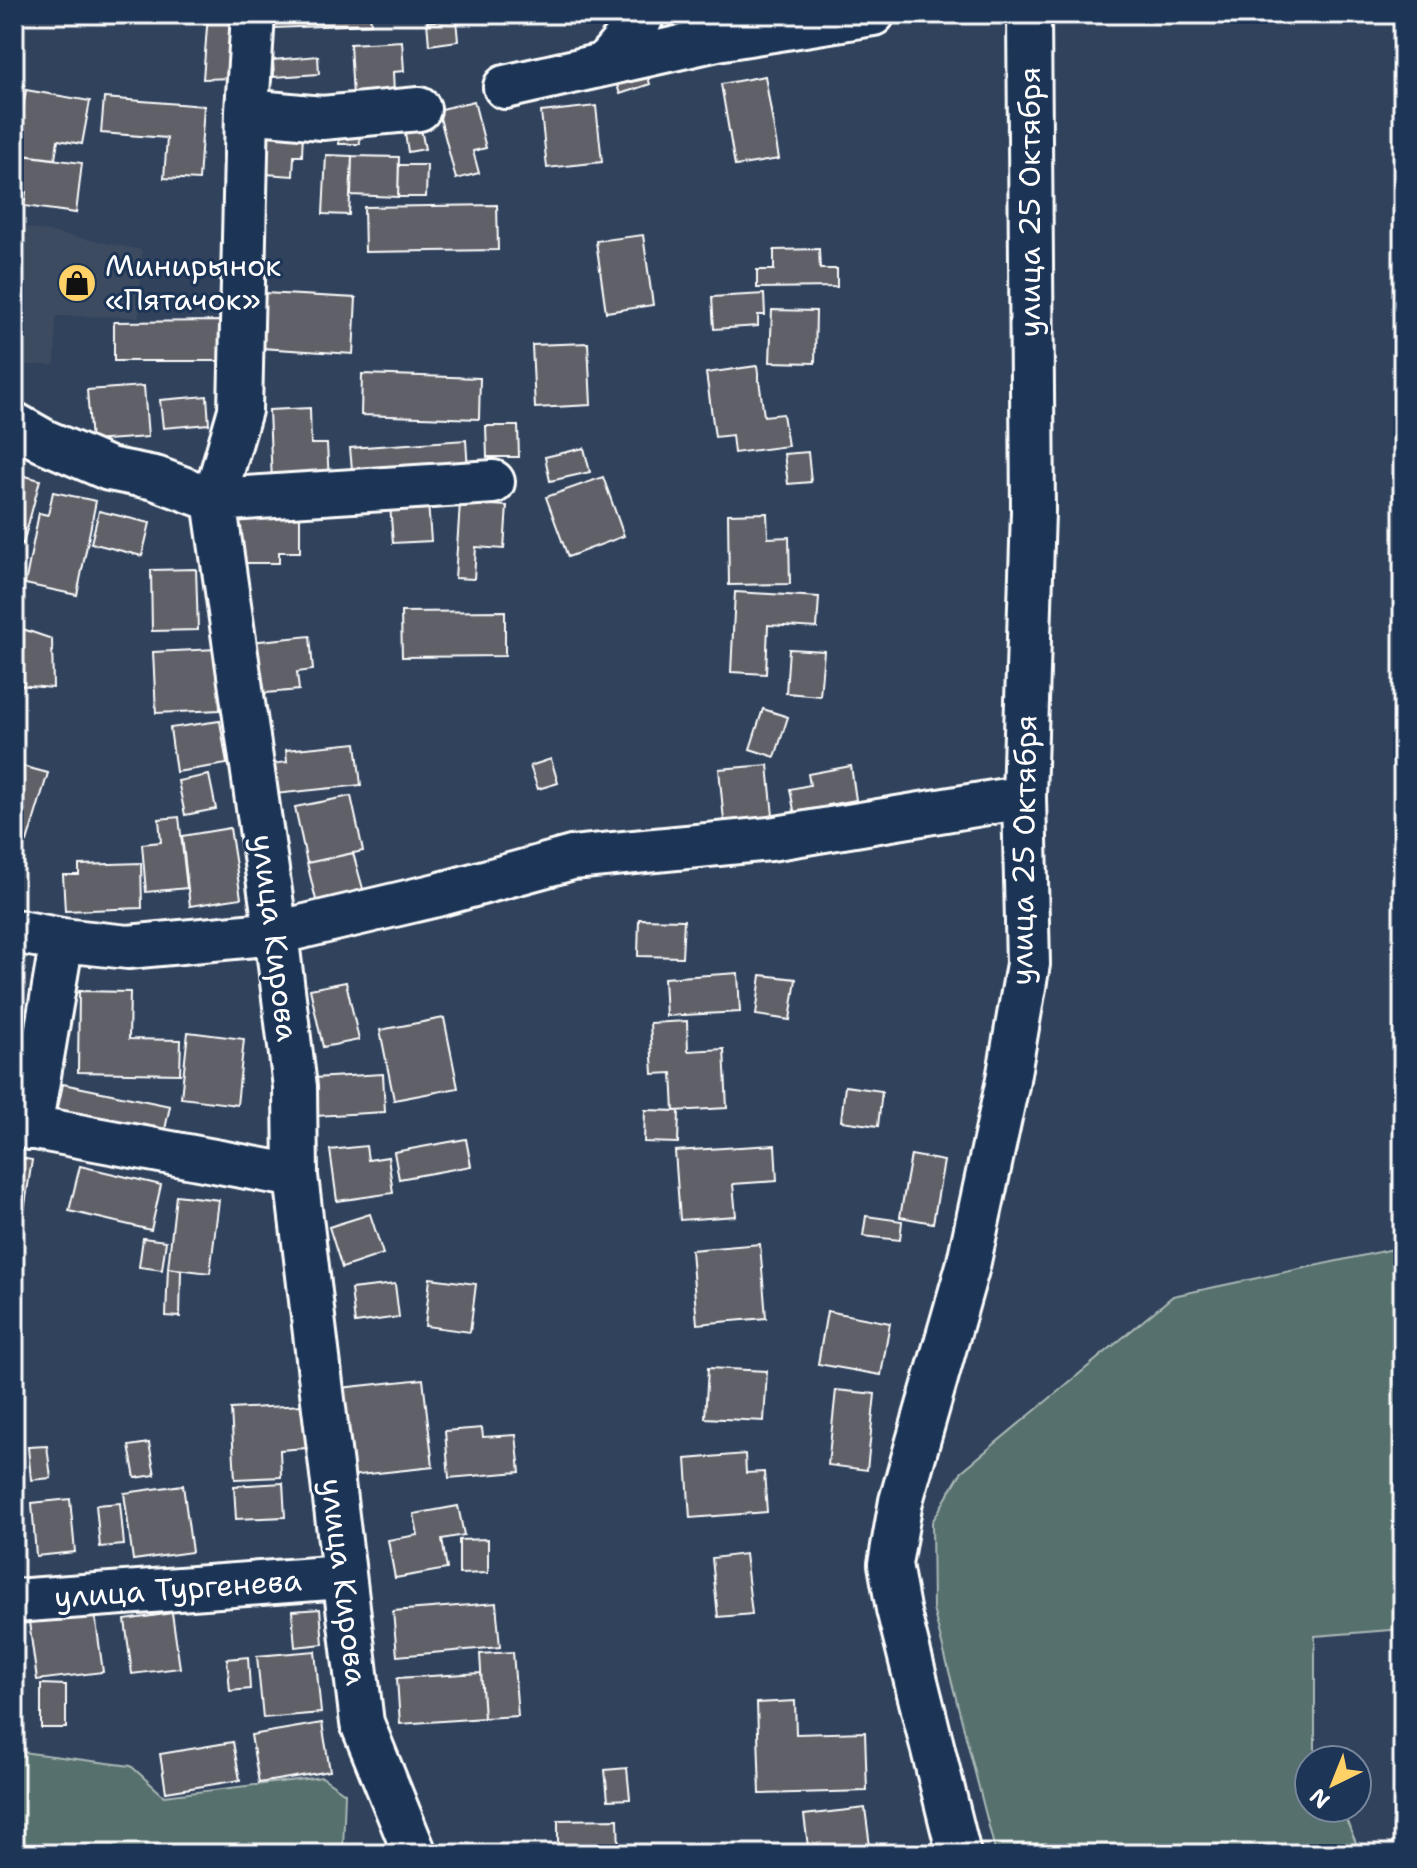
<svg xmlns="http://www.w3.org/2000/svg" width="1417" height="1868" viewBox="0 0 1417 1868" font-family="'Shantell Sans',sans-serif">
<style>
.built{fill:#3e4b60}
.green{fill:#56706d;stroke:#aab8b6;stroke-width:2}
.building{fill:#5e6068;stroke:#fff;stroke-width:2}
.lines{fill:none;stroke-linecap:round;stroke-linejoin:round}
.minor-casing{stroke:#fff;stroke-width:48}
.minor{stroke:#1d3557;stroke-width:42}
.labels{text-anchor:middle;stroke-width:6;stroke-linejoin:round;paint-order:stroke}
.street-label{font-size:30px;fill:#fff;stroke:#1d3557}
.poi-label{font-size:30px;fill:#fff;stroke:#1d3557;text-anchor:start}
</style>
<rect width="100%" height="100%" fill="#30425c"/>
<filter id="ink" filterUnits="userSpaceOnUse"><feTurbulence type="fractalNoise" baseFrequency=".0125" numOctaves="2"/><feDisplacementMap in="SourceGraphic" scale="16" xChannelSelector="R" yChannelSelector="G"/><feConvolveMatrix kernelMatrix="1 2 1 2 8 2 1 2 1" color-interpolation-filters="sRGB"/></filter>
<g filter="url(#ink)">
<path class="built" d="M14 225 142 250 139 317 56 316 55 365H14Z"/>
<path class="green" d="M1403 1247V1629L1315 1636V1749L1320 1760H1309V1808H1341L1361 1854H996L933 1609 932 1522 962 1471 1173 1296Z
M14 1751 131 1766 164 1796 322 1777 345 1793 343 1850 341 1854H14Z"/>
<path class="building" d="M208 14H237L233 78 203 79Z
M273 14H370L371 24 274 28Z
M456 19 458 41 429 45 427 22Z
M402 41 404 71 393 72 394 94 353 97 350 44Z
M318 56 319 74 274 77 273 60Z
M643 61 650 84 620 94 612 71Z
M765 76 779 159 735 166 721 84Z
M26 90 90 101 82 144 58 140 55 159 15 154Z
M104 98 204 106 199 180 164 178 167 138 101 133Z
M474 101 486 148 473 151 479 173 456 179 438 110Z
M596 106 602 162 547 168 541 112Z
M420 124 425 149 408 152 404 127Z
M254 128 303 131 302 156H294L293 176 252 173Z
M339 131H359L360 144H339Z
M14 154 82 163 76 213 24 206 26 192 14 190Z
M326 155 352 156 349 215 323 214Z
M352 156 399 157 398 197 351 195Z
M399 165H427L426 197H398Z
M497 205 498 250 365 252 364 207Z
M643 235 653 305 606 312 596 241Z
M819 249 820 269H837V287L757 288V270H774V250Z
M264 293 356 298 353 354 261 348Z
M764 294 765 315H758V326L714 329 712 297Z
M772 310 816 311 815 363 770 362Z
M223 321V361H114V322Z
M588 343 591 405 535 408 532 345Z
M757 366 764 416 783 414 788 446 734 453 732 435 715 437 706 373Z
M362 374 480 378 479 419 361 415Z
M144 386 148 437 91 441 87 390Z
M207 396 209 424 163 428 160 400Z
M310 408 311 444H327L329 481 272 483 269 410Z
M486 426H518L519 457H487Z
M466 440 468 471 353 480 350 448Z
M584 448 590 472 550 481 545 457Z
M808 452 811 482 788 484 784 454Z
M14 473 40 480 23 544 14 541Z
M603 477 624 536 568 557 546 497Z
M53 492 96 501 77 595 25 584 39 513 48 515Z
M428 503 431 541 393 543 390 505Z
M460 503 507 506 504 549 476 547 474 579 455 578Z
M300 504V552H279V563H237L236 505Z
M99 511 150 523 142 556 91 543Z
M767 513 768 538 789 537 790 584 729 585 728 514Z
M196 569 198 630 152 631 151 570Z
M735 592 819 597 817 628 768 625 766 674 731 672Z
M505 611V656L402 657 401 612Z
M14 626 52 639 53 688 17 685 19 732 14 763Z
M310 636 313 670 297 672 299 690 255 694 250 642Z
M217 649 220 710 156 713 153 652Z
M789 649 824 651 820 696 786 693Z
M763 709 788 717 775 757 750 749Z
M220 721 227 764 176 772 170 728Z
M356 743 361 785 275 794 272 764 287 762 286 750Z
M551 759 558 783 538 789 530 766Z
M14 764 48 773 27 842 14 839Z
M768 765 773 816 724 821 719 769Z
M851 766 856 800 828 805 830 815 796 821 790 789 810 785 808 774Z
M209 775 216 809 185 815 178 781Z
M351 796 363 851 307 863 295 807Z
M179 817 187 888 146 892 142 844 161 842 159 819Z
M230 828 241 898 190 906 182 836Z
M353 853 365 896 318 908 307 863Z
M141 863 142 908 65 911 63 875H79V865Z
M639 919 684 920 682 957 638 956Z
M738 973 740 1012 666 1016 664 978Z
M761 975 796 979 790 1020 756 1015Z
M346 982 359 1040 323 1047 310 989Z
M79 991 130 992 129 1039 181 1040 180 1074 78 1072Z
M444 1018 458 1088 394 1100 380 1030Z
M687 1021 688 1051 724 1049 727 1108 674 1111 672 1073 653 1074 650 1023Z
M188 1032 244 1039 237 1105 181 1098Z
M383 1074 385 1112 315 1116 313 1078Z
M63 1084 170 1106 163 1139 56 1117Z
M845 1086 882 1091 878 1126 841 1121Z
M645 1110 679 1111 678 1143 644 1142Z
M466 1139 471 1166 399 1179 394 1152Z
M775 1145 777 1181 733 1184 736 1216 680 1220 675 1151Z
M366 1146 368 1160 388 1157 393 1193 337 1201 330 1150Z
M911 1155 944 1161 933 1223 900 1217Z
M14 1157 32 1160 22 1224 14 1223Z
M80 1166 161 1185 151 1230 69 1211Z
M176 1195 219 1200 210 1273 168 1268Z
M370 1214 383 1254 342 1268 329 1227Z
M866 1216 902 1221 900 1240 863 1236Z
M143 1238 166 1241 162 1270 139 1267Z
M760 1244 766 1318 697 1324 691 1250Z
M168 1268 181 1270 180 1317 166 1316Z
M430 1278 476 1284 470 1332 425 1326Z
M395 1284 399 1317 355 1323 351 1289Z
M827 1311 890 1323 881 1375 818 1364Z
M708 1368 767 1371 764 1421 705 1418Z
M423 1379 433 1467 341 1477 331 1389Z
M836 1390 875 1394 867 1470 828 1465Z
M303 1405 306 1448 280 1450 281 1477 235 1479 231 1409Z
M14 1414H20L22 1453 14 1454Z
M482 1428 483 1437 516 1435 520 1472 449 1478 445 1431Z
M149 1443 155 1475 135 1478 129 1446Z
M47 1446 51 1478 31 1480 28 1447Z
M745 1454 746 1473 764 1472 767 1512 690 1518 686 1459Z
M283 1483 285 1517 236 1519 234 1486Z
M183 1485 192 1552 133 1560 124 1493Z
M70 1499 75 1552 36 1556 32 1503Z
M120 1503 124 1545 100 1547 96 1505Z
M458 1506 464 1535 442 1539 447 1569 395 1578 388 1540 418 1535 414 1514Z
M488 1539V1573L459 1574V1540Z
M745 1554 752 1614 718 1617 712 1558Z
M496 1603 500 1647 397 1656 393 1611Z
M320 1609 323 1644 295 1647 292 1611Z
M172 1613 180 1668 132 1674 125 1620Z
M95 1614 103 1672 37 1680 29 1622Z
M315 1651 321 1713 263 1718 257 1656Z
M513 1652 518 1716 484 1718 480 1654Z
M248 1657 250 1689 230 1691 227 1659Z
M481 1673 484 1718 400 1724 397 1678Z
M41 1684 66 1685V1728H41Z
M795 1701 796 1734 865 1732 867 1791 760 1794 757 1703Z
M322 1723 330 1771 259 1783 251 1735Z
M233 1742 240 1780 166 1792 160 1754Z
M627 1768 630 1799 608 1800 605 1770Z
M865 1808 871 1854H809L804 1815Z
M618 1819 619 1854H558V1820Z"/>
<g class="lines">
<g class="minor-casing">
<path id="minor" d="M253 14 247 111 240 410 214 500 276 933 295 1087 296 1176 362 1723 415 1854
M606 62 639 23 643 14
M505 87 717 39 873 14
M247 111 322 118 419 109
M14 424 44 441 109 469 155 478 214 500 493 482
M14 931 62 940 128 947 276 933 441 894 572 858 770 839 1024 797
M14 1124 296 1176
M30 1128 62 940
M14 1601 343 1577
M959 1854 898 1609 890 1564 901 1501 968 1266 1007 1085 1028 964 1024 797 1033 511 1029 14"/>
</g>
<use href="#minor" class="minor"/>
</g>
</g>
<defs>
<g id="shop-disc" transform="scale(2)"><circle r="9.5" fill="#ffd166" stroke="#1d3557"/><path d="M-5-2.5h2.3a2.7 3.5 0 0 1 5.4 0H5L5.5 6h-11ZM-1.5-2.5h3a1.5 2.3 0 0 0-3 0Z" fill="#111"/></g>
</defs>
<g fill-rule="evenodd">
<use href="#shop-disc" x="77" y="283"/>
</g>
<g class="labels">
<g class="street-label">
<text transform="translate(1030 202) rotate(-90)" y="10">улица 25 Октября</text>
<text transform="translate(1024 850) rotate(-89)" y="10">улица 25 Октября</text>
<text transform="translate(275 938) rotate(83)" y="10">улица Кирова</text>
<text transform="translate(344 1582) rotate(83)" y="10">улица Кирова</text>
<text transform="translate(178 1589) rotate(-4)" y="10">улица Тургенева</text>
</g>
<g class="poi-label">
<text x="105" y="276">Минирынок<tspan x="105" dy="34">«Пятачок»</tspan></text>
</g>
</g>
<rect width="1417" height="1868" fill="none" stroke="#1d3557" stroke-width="48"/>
<rect x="24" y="24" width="1369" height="1820" fill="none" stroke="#fff" stroke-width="3" filter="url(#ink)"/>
<g transform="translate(1333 1784) rotate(223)"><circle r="38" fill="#1d3557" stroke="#77869a" stroke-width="2"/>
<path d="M0-6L14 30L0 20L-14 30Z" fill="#ffd166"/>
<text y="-12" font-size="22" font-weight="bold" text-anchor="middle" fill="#ffffff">N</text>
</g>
</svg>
